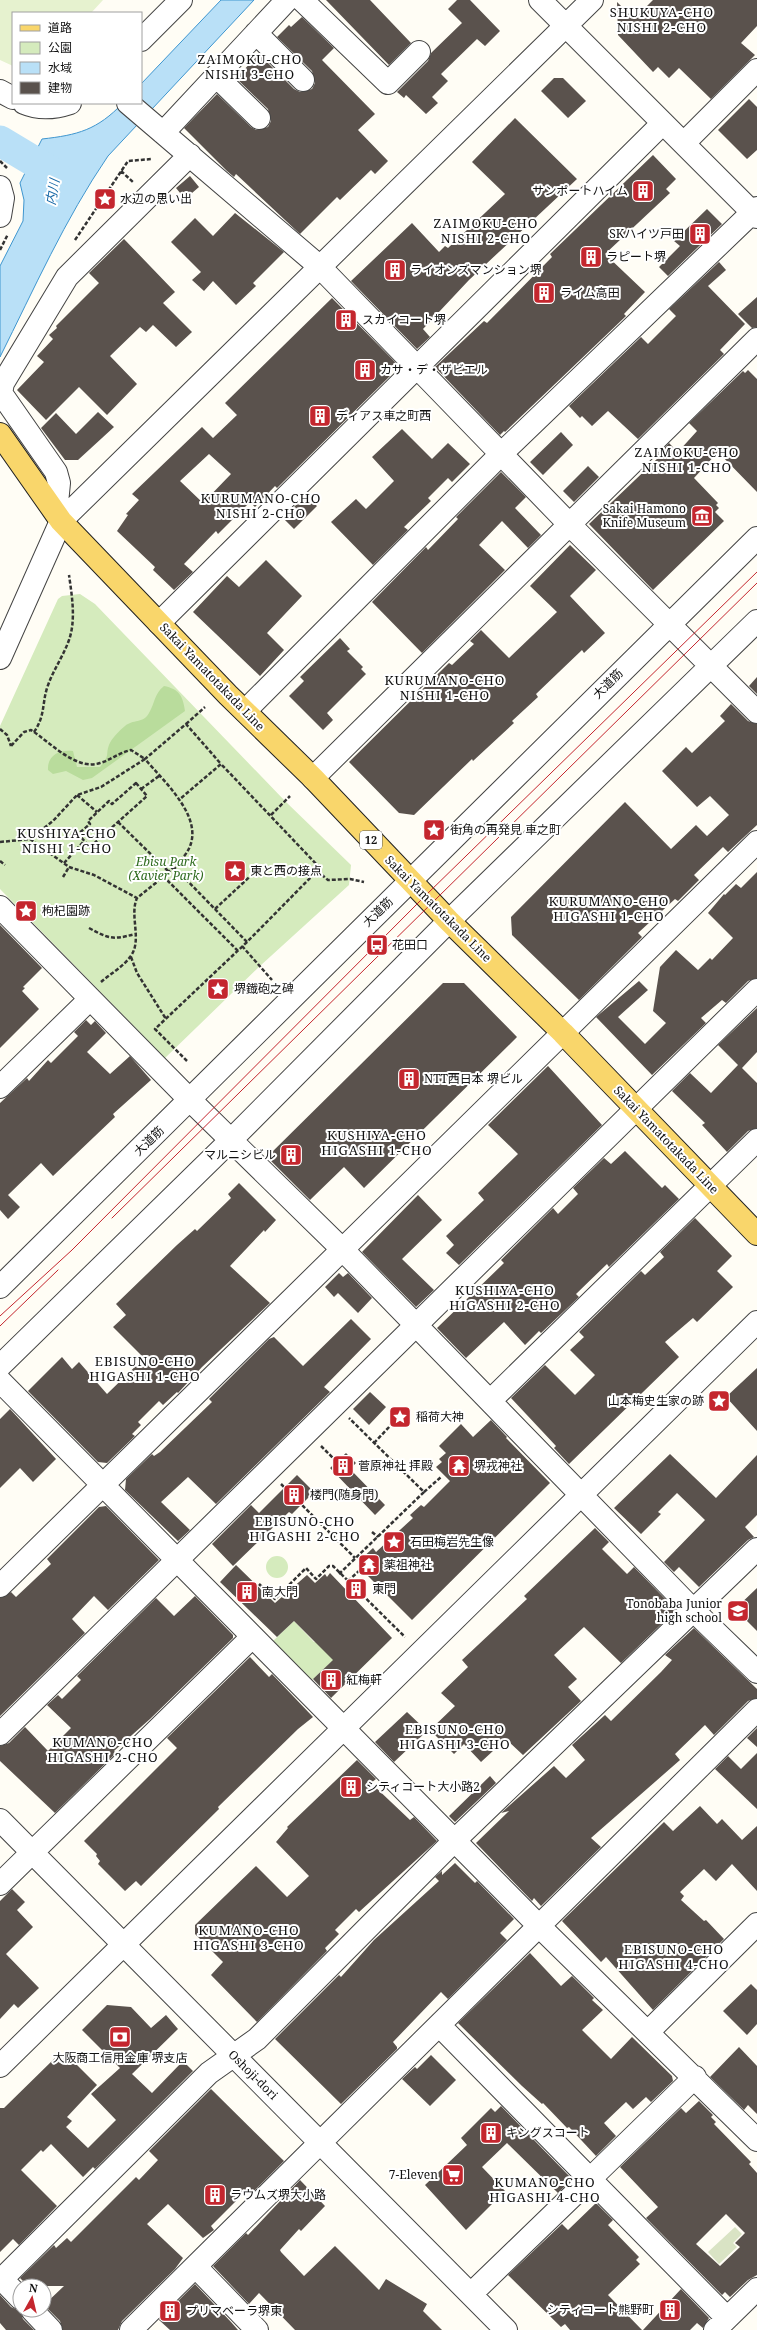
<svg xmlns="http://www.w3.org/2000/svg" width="757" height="2330" viewBox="0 0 757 2330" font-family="'Noto Serif','Noto Sans JP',serif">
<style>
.green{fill:#d5ebbd}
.forest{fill:#b9dc9c}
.cemetery{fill:#d9e3c4}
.pitch{fill:#e6f2cf}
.water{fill:#b9e0f7;stroke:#3f96cf}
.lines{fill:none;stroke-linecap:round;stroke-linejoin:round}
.river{stroke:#b9e0f7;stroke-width:31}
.building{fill:#5a524d;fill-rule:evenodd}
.minor-casing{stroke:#444;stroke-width:24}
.major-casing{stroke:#222;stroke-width:24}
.path{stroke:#333;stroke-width:2.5;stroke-dasharray:4 2;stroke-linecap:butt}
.minor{stroke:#fff;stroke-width:22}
.major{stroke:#f9d66b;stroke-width:22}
.tram{stroke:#c4262e;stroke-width:1}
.labels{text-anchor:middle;stroke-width:4;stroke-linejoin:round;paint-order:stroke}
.shield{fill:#fff;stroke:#585858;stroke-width:1}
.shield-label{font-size:11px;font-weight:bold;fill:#111}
.poi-label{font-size:12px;fill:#111;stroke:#fff;text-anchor:start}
.street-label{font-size:12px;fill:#111;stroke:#fff}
.park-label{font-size:12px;font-style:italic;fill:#2f6b1f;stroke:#fff}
.neighbourhood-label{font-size:13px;letter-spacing:1px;fill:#111;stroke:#fff}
.water-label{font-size:13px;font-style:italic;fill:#1768a6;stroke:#fff}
</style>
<rect width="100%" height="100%" fill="#fffdf5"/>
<path class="green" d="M80 594 95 604 285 801 351 865 349 885 260 966 165 1058 0 889V726L58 599 62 596Z
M266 1567a11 11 0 1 1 22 0a11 11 0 1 1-22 0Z
M294 1621 314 1642 358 1635 377 1653 348 1680 331 1662 312 1680 273 1641Z"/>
<path class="forest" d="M164 686C179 689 183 696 185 711L92 778 83 780 66 771 53 774 48 770C47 755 60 749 73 751L77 767H100C111 754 105 756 109 745 111 739 120 730 125 726 133 719 143 724 149 713 155 703 154 694 164 686Z"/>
<path class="cemetery" d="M735 2227 742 2234 733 2243 737 2247 719 2264 708 2252Z"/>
<path class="pitch" d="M0 0H103L91 13H13V66L0 60Z"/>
<path class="water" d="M221 0H254L108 156C65 219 34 289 0 357V266L23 221 24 200 20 183 42 139C78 135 97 130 123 103H141V84Z"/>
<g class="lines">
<path class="river" d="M0 141 55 174"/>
</g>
<path class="building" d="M326 0H370L411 43 389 65Z
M457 0H470L500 31 485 46 477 39 441 74 448 81 432 97 438 103 426 114 406 95 404 98 397 92 428 61 431 53 462 23 448 9Z
M653 0H757V26L741 43 755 55 711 99 679 68 669 78 658 67 653 72 618 35 617 2 634 19Z
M302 17 334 48 322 60 375 114 358 130 388 161 375 174 371 170 340 200 337 197 300 234 236 174 234 177 227 171 184 128 217 94 251 127 256 130 268 127 271 121 268 109 236 78 259 54 294 89 300 92 312 89 315 83 312 71 277 37 289 25 291 27Z
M554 78H563L586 101 568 118 541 91Z
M749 99 757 107V150L747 159 718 130Z
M515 118 577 179 469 280 423 329 430 337 417 349 351 281 412 223 439 252 445 246 448 248 505 194 472 162Z
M653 155 676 179 666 189 670 193 605 254 645 292 624 314 626 316 505 432 504 431 500 435 435 367 484 321 487 323 552 257 550 254Z
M190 176 199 187 185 199 176 188Z
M707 209 722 224 668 276 659 267 680 246 674 241Z
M235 213 284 252 253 283 256 286 236 305 213 281 204 291 192 280 201 272 171 242 195 218 213 236Z
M124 239 175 292 163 303 192 332 176 347 153 325 146 332 140 327 110 356 137 384 107 415 79 387 46 420 17 390 44 362 37 356 53 339 49 335 57 328 56 326 99 283 89 273Z
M719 262 726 270 708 286 745 324 720 350 724 354 638 439 608 411 592 426 582 416 580 418 569 406 641 337 648 344 676 316 669 309Z
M757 297V327L752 328 738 314Z
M332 298 397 364 388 375 390 376 277 488 275 486 255 507 250 502 218 534 216 531 184 564 193 572 174 590 153 570 155 567 117 531 128 515 126 514 139 500 132 494 202 427 213 438 237 415 225 403ZM209 454 231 474 203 503 180 481Z
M748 370 757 379V492L718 452 694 478 718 503 716 505 719 508 715 512 724 521 653 590 589 524 658 458 656 456 669 443 678 452 697 431 689 423 743 371 745 373Z
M98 412 114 427 78 460H65L41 428 56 413 76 434Z
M402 429 432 459 448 443 470 464 452 482 448 478 428 498 431 501 404 527 408 530 373 565 331 522 356 499 366 509 394 481 372 457Z
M561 432 573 445 543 475 530 462Z
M588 466 599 477 574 502 563 491Z
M501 472 526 497 515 508 541 535 528 548 502 521 479 545 505 570 422 653 372 602 426 547 428 550 458 519 456 517Z
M306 495 317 506 294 529 283 518Z
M570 545 596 570 570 596 605 633 584 653 582 650 536 694 538 697 512 721 514 723 473 761 472 759 414 815 399 813 349 762 449 663 452 665 474 644 470 641 481 630 509 658 557 612 530 586Z
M266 560 302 596 267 633 284 650 260 676 193 612 227 576 239 587Z
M340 638 350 649 347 651 363 667 361 669 366 674 327 713 333 720 323 730 289 696 304 681 300 677Z
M757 677V694L749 686Z
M731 704 748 721 757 724V825L728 852 723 847 694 875 699 880 678 901 675 899 638 933 642 937 579 1000 512 935 511 917 625 802 671 849 696 825 707 836 729 815 710 796 697 807 662 771 686 747 692 753 725 721 720 716Z
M757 872V978L748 981 726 1003 722 1000 701 1018 706 1023 652 1075 596 1017 639 981 648 990 618 1017 645 1044 666 1023 653 1011 660 967 676 950 698 970 710 958 712 960 733 938 708 913 724 894 725 895 736 884 741 888Z
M0 925 42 968 23 987 25 988 22 991 39 1009 0 1048Z
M443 983H464L517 1037 364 1188 344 1167 310 1200 267 1157Z
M757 1008V1052L742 1068 757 1083V1128L748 1131 727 1152 702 1125 705 1123 672 1091 690 1073 711 1093 738 1065 718 1045Z
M86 1020 91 1025 95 1021 106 1033 87 1052 110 1074 130 1056 151 1080 113 1114 115 1117 53 1176 41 1163 8 1195 20 1207 8 1219 0 1210V1103L27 1078 29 1081 48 1060 51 1063 78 1036 74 1032Z
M548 1066 602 1125 459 1265 446 1253 454 1245 446 1236 484 1200 478 1193 518 1154 488 1125Z
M625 1151 662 1188 665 1185 679 1199 609 1267 607 1264 576 1294 579 1297 541 1333 539 1331 525 1345 504 1322 466 1358 437 1328 504 1263 501 1260 553 1208 558 1214 578 1194 573 1188 604 1158 611 1164Z
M239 1183 276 1220 265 1232 264 1230 230 1266 270 1303 202 1367 178 1393 177 1392 163 1405 159 1401 138 1422 141 1425 132 1434 135 1436 107 1463 98 1462 28 1391 62 1357 72 1369 79 1362 107 1394 144 1358 113 1327 126 1315 116 1304 177 1245 195 1229 197 1231 231 1198 228 1194Z
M418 1195 442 1220 402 1259 434 1290 416 1307 362 1252Z
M695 1218 732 1256 717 1271 733 1287 697 1322 693 1318 665 1342 679 1357 569 1464 554 1448 556 1446 511 1398 545 1365 575 1395 595 1375 570 1350 584 1337 579 1332 641 1271 645 1275 664 1257 660 1252Z
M339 1273 343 1277 348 1273 372 1298 358 1313 338 1293 334 1297 325 1287Z
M351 1319 371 1339 324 1387 330 1392 216 1504 188 1477 161 1502 190 1530 178 1541 125 1490 126 1479 152 1454 154 1456 160 1452 212 1402 209 1399 269 1339 274 1337 303 1366Z
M757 1368V1431L726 1397Z
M370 1392 386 1407 369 1425 353 1409Z
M10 1409 56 1459 33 1482 20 1468 0 1488V1419Z
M491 1420 507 1437 506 1438 550 1483 412 1620 358 1566 362 1562 360 1560 373 1548 376 1552 413 1518 410 1515 421 1505 424 1507 450 1481 436 1467 442 1462 439 1459 446 1453 439 1446 461 1424 473 1437Z
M346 1453 356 1463 350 1469 385 1505 375 1515 330 1468Z
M670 1454 716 1498 757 1455V1515L745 1527 754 1537 748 1540 699 1587 679 1567 674 1572 664 1562 705 1520 677 1493 658 1512 661 1514 641 1534 614 1508Z
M297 1475 314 1492 292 1514 289 1512 233 1566 212 1544 251 1505 259 1513Z
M106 1506 159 1560 108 1610 94 1596 72 1619 85 1633 0 1716V1598L11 1592 16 1597 51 1564 47 1559 99 1507Z
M595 1528 609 1542 602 1549 627 1574 634 1567 676 1610 621 1663 584 1627 554 1655 577 1679 568 1687 581 1701 523 1755 506 1739 481 1762 464 1744 454 1754 430 1730 455 1706 441 1693 468 1667 462 1660 527 1599 524 1596Z
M236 1565 275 1603 307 1575 315 1583 325 1574 327 1577 330 1573 392 1638 331 1698 313 1679 333 1660 294 1621 277 1637 220 1582Z
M757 1588V1631L735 1609Z
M195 1596 233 1635V1638L150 1719 114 1751 116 1753 55 1813 0 1761V1746L9 1743 25 1727 48 1751 71 1728 47 1705 58 1695 62 1699 81 1680 77 1676 156 1598 174 1616Z
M694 1628 757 1689V1698L748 1701 714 1735 705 1725 675 1754 680 1760 591 1838 601 1847 541 1906 534 1898 532 1901 476 1843 509 1811 501 1813 554 1766 566 1778 585 1760 572 1745 605 1715 611 1721 661 1672 672 1660 665 1655Z
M250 1657 269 1677 272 1674 313 1717 298 1729 218 1807 219 1809 141 1886 136 1881 125 1891 98 1864 100 1861 96 1856 97 1854 84 1841 177 1748 167 1738Z
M407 1712 427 1731 394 1762 375 1742Z
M757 1728V1747L747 1738Z
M757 1753V1809L715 1769 728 1756 741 1769Z
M357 1760 376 1779 371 1783 410 1820 414 1817 437 1841 359 1912 356 1909 335 1930 339 1934 325 1948 327 1951 257 2022 211 1975 223 1962 195 1934V1925L256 1866 287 1897 309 1876 276 1842 288 1828 287 1827Z
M490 1776 496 1783 455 1822 449 1816Z
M700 1806 717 1824 722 1819 742 1840 757 1826V1891L732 1864 716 1881 704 1869 680 1892 684 1896 681 1900 704 1921 706 1920 724 1939 653 2010 606 1957 601 1962 562 1921 664 1822 673 1831Z
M455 1863 475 1883 477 1881 514 1919 500 1933 507 1940 448 1999 441 1992 393 2042 397 2047V2049L341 2104 275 2039 339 1975 341 1977 374 1940 439 1881 435 1877 442 1871V1875Z
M12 1889 25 1902 17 1910 33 1927 6 1954 39 1988 18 2008 14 2004 0 2019V1901Z
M530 1953 561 1986 572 1976 594 1998 592 2000 603 2010 582 2030 611 2059 632 2037 672 2076 673 2081 651 2102 646 2097 633 2109 626 2102 604 2123 616 2136 596 2156 569 2127 567 2128 543 2103 542 2104 522 2086 458 2023Z
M751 1984 757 1990V2024L747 2035 723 2011Z
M107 2005 131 2007 151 2028 166 2015 178 2029 132 2074 152 2093 183 2061 193 2071 95 2169 93 2167 83 2177 51 2144 43 2152 41 2150 21 2170 57 2206 19 2245 13 2239 0 2252V2108H4L55 2058 60 2063 67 2055 97 2085 67 2117 72 2121 66 2127 88 2148 116 2120 91 2094 120 2068 82 2030Z
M739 2047 757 2066V2114L748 2105 744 2110 710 2077Z
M431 2055 456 2080 430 2106 402 2079 415 2067 417 2069Z
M211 2089 284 2161 251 2194 247 2190 211 2226 214 2230 203 2238 168 2204 147 2224 183 2258 175 2269 122 2321 118 2330H63L60 2321 44 2305 64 2286H28L20 2278 54 2245 56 2248 67 2238 71 2242 136 2177 139 2180 158 2160 149 2151Z
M699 2101 713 2115 711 2117 716 2122 714 2124 751 2162 749 2164 757 2173V2275L748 2280 730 2297 725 2292 722 2295 646 2218 658 2207 620 2167 681 2108 686 2113ZM726 2214 745 2233 735 2243 740 2247 720 2266 696 2244Z
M501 2106 572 2179 558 2193 507 2143 482 2167 505 2191 466 2230 425 2185 467 2145 461 2138 491 2108 495 2112Z
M300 2180 325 2206 301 2231 299 2229 280 2250 281 2252 304 2276 335 2246 379 2290 386 2279 427 2304 423 2311 442 2330H295L259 2293 249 2304 213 2266 246 2233 248 2235Z
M596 2203 613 2220 608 2225 639 2257 636 2260 640 2264 608 2295 642 2330H570L565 2324 561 2327 508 2275 562 2224 568 2230Z
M195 2284 231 2322 238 2330H170L159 2320Z
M681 2289 709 2318 703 2328 697 2323 690 2330H643Z
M0 2295 11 2307 20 2311 23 2319 34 2330H6L0 2323Z"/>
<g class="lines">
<g class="minor-casing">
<path id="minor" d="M302 0 388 83 419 52
M540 0 757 217
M256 33 303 80
M141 40 181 0
M216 76 259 118
M0 91 13 98
M24 103C38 109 55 108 70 103
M128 103 319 266 570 525 757 712
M163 133 287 0
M684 143 757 70
M0 187 3 198 0 216
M56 513 59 483 56 472 1 393 3 383 67 277 190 155
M159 623 663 123
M0 658 61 521 592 0
M245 711 501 454 757 208
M313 778 757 339
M0 907 190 1100 342 1249 694 1611 757 1672
M0 1087 90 999
M0 1287 757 538
M0 1366 231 1140 449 921 757 621
M0 1381 538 1925 757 2140
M490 1401 757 1140
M0 1586 757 842
M0 1734 757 990
M0 1820 506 2330
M0 1884 252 1637
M439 2025 590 2179 695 2077
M648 2032 757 1924
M0 2066 757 1322
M196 2267 257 2330
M0 2277 20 2298
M0 2281 209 2073 257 2039 454 1841 757 1549
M471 2294 590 2179 727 2318
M32 2310 51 2330
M131 2330 757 1710
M715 2330 757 2289"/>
</g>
<g class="major-casing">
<path id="major" d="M0 434 61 521 228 695 313 778 449 921 563 1033 757 1234"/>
</g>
<path class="path" d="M0 161 7 168
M121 171 133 182
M75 240 128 161 152 159
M0 250 8 234
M186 724 205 707
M0 729 7 735 11 746
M34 732C45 716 42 705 47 688 53 670 63 657 69 640 76 620 72 596 69 575
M136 783 147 796 90 847 78 834 90 824 88 821 109 801 112 804Z
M141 789 159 776
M77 795 97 812
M271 815 290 796
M118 822 168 871
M30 839 69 867 94 875 137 898
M0 842 30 839 53 821 77 795 101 787 145 759 131 750C118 753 111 760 100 763 76 771 50 742 31 730L24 732 11 746
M0 861 5 865
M64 863 84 841
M173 866 247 942
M317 871 328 880 350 879 364 882
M163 876 238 951
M63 877 69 867
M215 909 257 870
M89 928C109 939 113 940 135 934
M242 946 272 980
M131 957 137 973 166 1019
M101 982C110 974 123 967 130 957 143 941 129 916 137 898 153 885 172 871 185 855 210 822 165 783 145 759L186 724 221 764 180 799
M187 1061 155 1029 247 942 320 868 221 764
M374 1443 391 1425
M321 1446 334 1459
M281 1484 355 1558
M424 1492 441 1477
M372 1532 378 1537
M339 1574 424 1492 349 1418
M348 1581 360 1570
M259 1584 275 1599 306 1568 316 1579 329 1566H333L405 1637"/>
<use href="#minor" class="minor"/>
<use href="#major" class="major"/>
<path class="tram" d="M112 1218 757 583
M0 1316 72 1250 425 896 757 572
M0 1326 58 1270"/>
</g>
<defs>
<g id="building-square" transform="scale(1.15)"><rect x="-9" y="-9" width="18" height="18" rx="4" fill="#c4262e" stroke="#fff"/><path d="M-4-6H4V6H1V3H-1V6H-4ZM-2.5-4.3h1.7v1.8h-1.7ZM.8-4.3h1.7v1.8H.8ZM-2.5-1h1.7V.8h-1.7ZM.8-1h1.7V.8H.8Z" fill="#fff"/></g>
<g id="sight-square" transform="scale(1.15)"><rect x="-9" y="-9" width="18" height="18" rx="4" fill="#c4262e" stroke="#fff"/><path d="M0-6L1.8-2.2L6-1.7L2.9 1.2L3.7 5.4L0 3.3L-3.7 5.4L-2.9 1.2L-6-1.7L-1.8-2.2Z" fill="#fff"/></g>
<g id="museum-square" transform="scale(1.15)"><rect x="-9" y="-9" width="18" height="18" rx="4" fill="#c4262e" stroke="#fff"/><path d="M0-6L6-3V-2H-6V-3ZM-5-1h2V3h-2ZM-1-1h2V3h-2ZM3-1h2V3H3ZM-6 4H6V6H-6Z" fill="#fff"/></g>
<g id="bus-square" transform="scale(1.15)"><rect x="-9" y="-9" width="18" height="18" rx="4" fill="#c4262e" stroke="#fff"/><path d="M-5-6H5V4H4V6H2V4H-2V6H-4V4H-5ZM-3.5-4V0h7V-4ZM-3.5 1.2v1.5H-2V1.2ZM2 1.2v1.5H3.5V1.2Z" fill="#fff"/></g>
<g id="temple-square" transform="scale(1.15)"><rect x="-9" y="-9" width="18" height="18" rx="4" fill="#c4262e" stroke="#fff"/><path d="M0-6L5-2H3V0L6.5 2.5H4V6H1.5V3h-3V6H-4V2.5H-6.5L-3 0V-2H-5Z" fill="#fff"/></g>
<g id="school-square" transform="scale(1.15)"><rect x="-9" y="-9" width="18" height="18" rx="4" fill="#c4262e" stroke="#fff"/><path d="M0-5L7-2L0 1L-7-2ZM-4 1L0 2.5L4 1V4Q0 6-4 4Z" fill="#fff"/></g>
<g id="bank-square" transform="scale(1.15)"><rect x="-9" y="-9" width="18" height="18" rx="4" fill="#c4262e" stroke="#fff"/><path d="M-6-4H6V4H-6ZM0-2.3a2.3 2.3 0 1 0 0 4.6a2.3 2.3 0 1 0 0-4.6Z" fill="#fff"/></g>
<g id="supermarket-square" transform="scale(1.15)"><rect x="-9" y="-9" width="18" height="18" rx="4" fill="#c4262e" stroke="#fff"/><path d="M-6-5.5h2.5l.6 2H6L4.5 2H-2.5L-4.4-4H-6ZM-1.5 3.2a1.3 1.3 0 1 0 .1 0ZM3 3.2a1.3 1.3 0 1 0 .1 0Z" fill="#fff"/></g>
</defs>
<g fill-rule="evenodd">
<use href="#building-square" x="643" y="191"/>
<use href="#sight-square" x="105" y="199"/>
<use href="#building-square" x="700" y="234"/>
<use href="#building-square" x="591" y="257"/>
<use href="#building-square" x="395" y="270"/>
<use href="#building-square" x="544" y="293"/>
<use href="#building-square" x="346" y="320"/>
<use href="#building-square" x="365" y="370"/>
<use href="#building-square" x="320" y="416"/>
<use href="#museum-square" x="702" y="516"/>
<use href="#sight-square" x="434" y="830"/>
<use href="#sight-square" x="235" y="871"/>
<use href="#sight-square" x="26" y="911"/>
<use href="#bus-square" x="377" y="945"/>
<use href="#sight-square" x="218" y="989"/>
<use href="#building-square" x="409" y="1079"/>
<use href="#building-square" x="291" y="1155"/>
<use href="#sight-square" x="719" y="1401"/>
<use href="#sight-square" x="400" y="1417"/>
<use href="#building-square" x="343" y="1466"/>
<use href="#temple-square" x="459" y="1466"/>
<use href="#building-square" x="294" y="1495"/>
<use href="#sight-square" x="394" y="1542"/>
<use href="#temple-square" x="369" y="1565"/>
<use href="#building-square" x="356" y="1589"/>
<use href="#building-square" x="247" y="1592"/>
<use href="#school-square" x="738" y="1611"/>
<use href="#building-square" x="331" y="1680"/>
<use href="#building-square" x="351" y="1787"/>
<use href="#bank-square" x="120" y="2037"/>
<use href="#building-square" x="491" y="2133"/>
<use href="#supermarket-square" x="453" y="2175"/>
<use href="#building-square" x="215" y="2195"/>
<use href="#building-square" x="670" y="2310"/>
<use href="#building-square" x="170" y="2311"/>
</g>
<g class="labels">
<rect class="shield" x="360" y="831" width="22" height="18" rx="3"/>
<g class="shield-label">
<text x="371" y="844">12</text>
</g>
<g class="poi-label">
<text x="628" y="195" text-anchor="end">サンポートハイム</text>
<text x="120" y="203">水辺の思い出</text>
<text x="684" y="238" text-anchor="end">SKハイツ戸田</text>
<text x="606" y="261">ラピート堺</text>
<text x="410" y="274">ライオンズマンション堺</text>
<text x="560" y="297">ライム高田</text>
<text x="362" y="324">スカイコート堺</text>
<text x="380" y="374">カサ・デ・ザビエル</text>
<text x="336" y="420">ディアス車之町西</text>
<text x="686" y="513" text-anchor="end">Sakai Hamono<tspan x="686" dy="14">Knife Museum</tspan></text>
<text x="450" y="834">街角の再発見 車之町</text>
<text x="250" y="875">東と西の接点</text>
<text x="42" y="915">枸杞園跡</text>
<text x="392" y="949">花田口</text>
<text x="234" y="993">堺鐡砲之碑</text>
<text x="424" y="1083">NTT西日本 堺ビル</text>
<text x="276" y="1159" text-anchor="end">マルニシビル</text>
<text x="704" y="1405" text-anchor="end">山本梅史生家の跡</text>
<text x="416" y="1421">稲荷大神</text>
<text x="358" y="1470">菅原神社 拝殿</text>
<text x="474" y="1470">堺戎神社</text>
<text x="310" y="1499">楼門(随身門)</text>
<text x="410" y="1546">石田梅岩先生像</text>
<text x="384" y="1569">薬祖神社</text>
<text x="372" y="1593">東門</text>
<text x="262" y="1596">南大門</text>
<text x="722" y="1608" text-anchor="end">Tonobaba Junior<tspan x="722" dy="14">high school</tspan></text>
<text x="346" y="1684">紅梅軒</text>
<text x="366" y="1791">シティコート大小路2</text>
<text x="120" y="2062" text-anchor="middle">大阪商工信用金庫 堺支店</text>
<text x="506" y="2137">キングスコート</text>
<text x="438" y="2179" text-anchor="end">7-Eleven</text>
<text x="230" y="2199">ラウムズ堺大小路</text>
<text x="654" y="2314" text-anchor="end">シティコート熊野町</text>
<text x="186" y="2315">プリマベーラ堺東</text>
</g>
<g class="street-label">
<text transform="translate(212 677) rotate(46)" y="4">Sakai Yamatotakada Line</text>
<text transform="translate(608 684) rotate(-45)" y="4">大道筋</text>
<text transform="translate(438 909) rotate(45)" y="4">Sakai Yamatotakada Line</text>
<text transform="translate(378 912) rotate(-44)" y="4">大道筋</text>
<text transform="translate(666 1140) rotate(46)" y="4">Sakai Yamatotakada Line</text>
<text transform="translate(149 1141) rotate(-44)" y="4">大道筋</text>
<text transform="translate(253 2075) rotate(45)" y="4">Oshoji-dori</text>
</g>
<g class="park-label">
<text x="166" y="866">Ebisu Park<tspan x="166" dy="14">(Xavier Park)</tspan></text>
</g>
<g class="neighbourhood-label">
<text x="662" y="17">SHUKUYA-CHO<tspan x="662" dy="15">NISHI 2-CHO</tspan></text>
<text x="250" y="64">ZAIMOKU-CHO<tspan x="250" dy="15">NISHI 3-CHO</tspan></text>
<text x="486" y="228">ZAIMOKU-CHO<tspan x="486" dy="15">NISHI 2-CHO</tspan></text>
<text x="687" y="457">ZAIMOKU-CHO<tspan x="687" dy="15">NISHI 1-CHO</tspan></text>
<text x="261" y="503">KURUMANO-CHO<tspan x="261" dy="15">NISHI 2-CHO</tspan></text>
<text x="445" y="685">KURUMANO-CHO<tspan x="445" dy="15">NISHI 1-CHO</tspan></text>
<text x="67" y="838">KUSHIYA-CHO<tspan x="67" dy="15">NISHI 1-CHO</tspan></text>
<text x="609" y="906">KURUMANO-CHO<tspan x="609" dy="15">HIGASHI 1-CHO</tspan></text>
<text x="377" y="1140">KUSHIYA-CHO<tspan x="377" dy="15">HIGASHI 1-CHO</tspan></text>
<text x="505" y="1295">KUSHIYA-CHO<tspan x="505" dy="15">HIGASHI 2-CHO</tspan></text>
<text x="145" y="1366">EBISUNO-CHO<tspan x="145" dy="15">HIGASHI 1-CHO</tspan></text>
<text x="305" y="1526">EBISUNO-CHO<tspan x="305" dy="15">HIGASHI 2-CHO</tspan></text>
<text x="455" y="1734">EBISUNO-CHO<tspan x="455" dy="15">HIGASHI 3-CHO</tspan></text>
<text x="103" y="1747">KUMANO-CHO<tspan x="103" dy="15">HIGASHI 2-CHO</tspan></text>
<text x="249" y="1935">KUMANO-CHO<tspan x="249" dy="15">HIGASHI 3-CHO</tspan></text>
<text x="674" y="1954">EBISUNO-CHO<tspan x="674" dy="15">HIGASHI 4-CHO</tspan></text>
<text x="545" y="2187">KUMANO-CHO<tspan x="545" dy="15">HIGASHI 4-CHO</tspan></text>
</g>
<g class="water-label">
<text transform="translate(52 192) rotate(-80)" y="5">内川</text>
</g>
</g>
<rect x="12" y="12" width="130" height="92" fill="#ffffff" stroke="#a0a0a0"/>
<rect x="20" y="25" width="20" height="6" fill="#f9d66b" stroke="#a0a0a0"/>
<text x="48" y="32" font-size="12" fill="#111111">道路</text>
<rect x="20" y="42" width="20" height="12" fill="#d5ebbd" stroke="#a0a0a0"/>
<text x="48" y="52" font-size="12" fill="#111111">公園</text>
<rect x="20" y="62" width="20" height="12" fill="#b9e0f7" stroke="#a0a0a0"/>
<text x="48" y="72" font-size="12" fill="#111111">水域</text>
<rect x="20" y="82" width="20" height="12" fill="#5a524d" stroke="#a0a0a0"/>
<text x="48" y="92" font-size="12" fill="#111111">建物</text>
<g transform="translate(32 2298) rotate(8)"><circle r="19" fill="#ffffff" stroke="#a0a0a0"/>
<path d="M0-3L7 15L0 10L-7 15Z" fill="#c4262e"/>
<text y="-6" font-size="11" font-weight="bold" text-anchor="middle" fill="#111111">N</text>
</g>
</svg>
